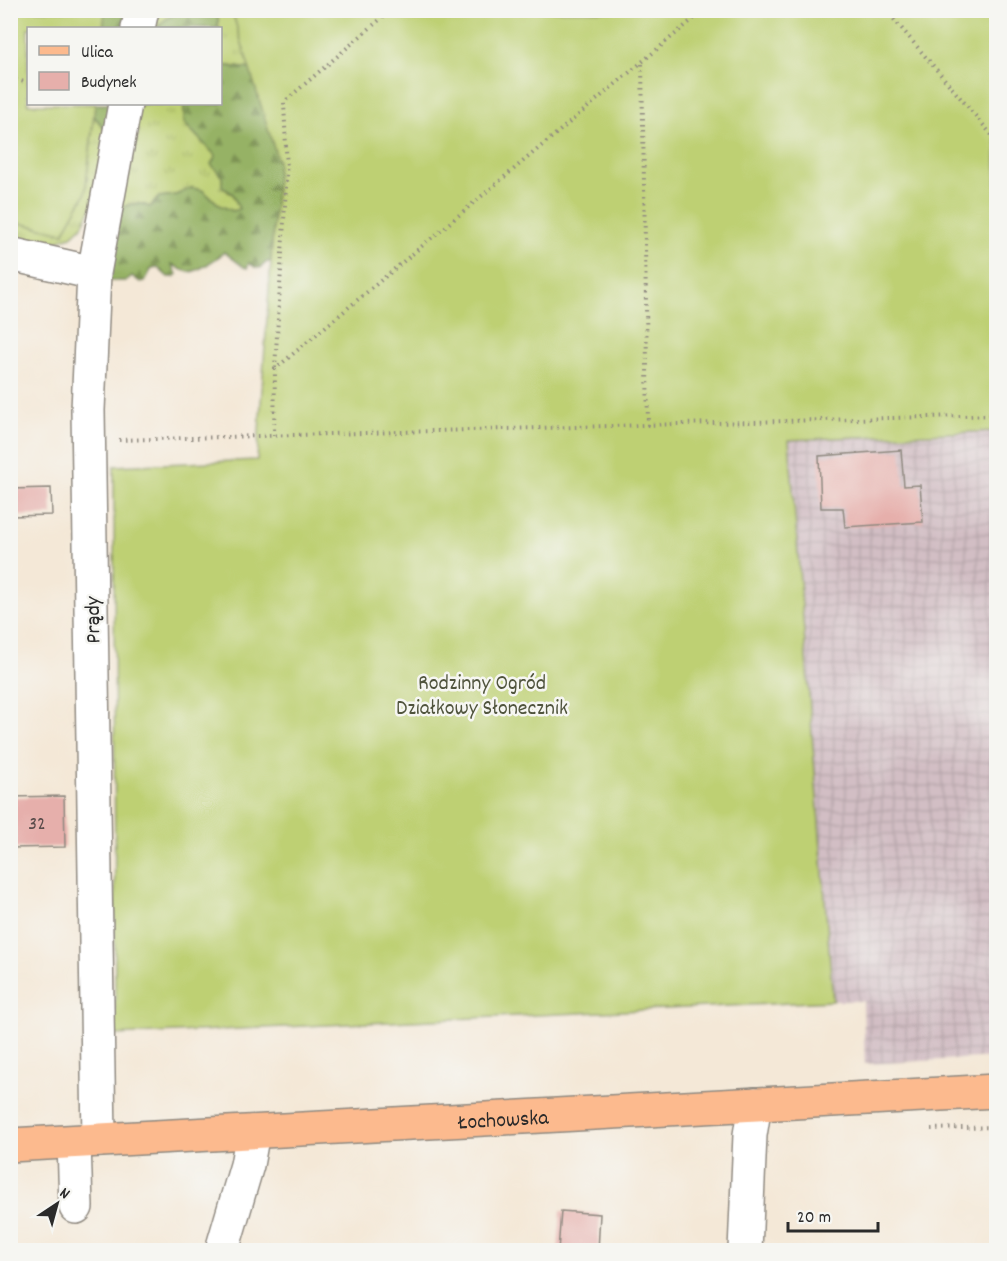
<svg xmlns="http://www.w3.org/2000/svg" width="1007" height="1261" viewBox="0 0 1007 1261" font-family="Dekko,sans-serif">
<style>
.industrial{fill:url(#industrial-grid)}
.grass{fill:url(#grass-tufts);stroke:#747e4f;stroke-width:1.5}
.forest{fill:url(#forest-firs);stroke:#606e48;stroke-width:1.5}
.garden{fill:#bed073;stroke:#747e4f;stroke-width:1.5}
.building{fill:#e6afab}
.lines{fill:none;stroke-linecap:round;stroke-linejoin:round}
.minor-casing{stroke:#908a81;stroke-width:36}
.major-casing{stroke:#908a81;stroke-width:36}
.path{stroke:#908a81;stroke-width:4;stroke-dasharray:1.5 4.5;stroke-linecap:butt}
.minor{stroke:#fff;stroke-width:33}
.major{stroke:#fcba8e;stroke-width:33}
.labels{text-anchor:middle;stroke-width:5;stroke-linejoin:round;paint-order:stroke}
.number-label{font-size:20px;fill:#5a4c4b}
.street-label{font-size:22px;fill:#2b2b2b;stroke:#f6f6f2}
.park-label{font-size:22px;fill:#50543d;stroke:#f6f6f2}
</style>
<defs>
<pattern id="industrial-grid" width="8" height="8" patternUnits="userSpaceOnUse" patternTransform="scale(1.5)"><rect width="8" height="8" fill="#d2bec4"/><path d="M0 4h8M4 0v8" fill="none" stroke="#b4a3a9"/></pattern>
<pattern id="grass-tufts" width="24" height="20" patternUnits="userSpaceOnUse" patternTransform="scale(1.5)"><rect width="24" height="20" fill="#bed073"/><path d="M3 7l-1-3M5 7V3M7 7l1-3M15 17l-1-3M17 17v-4M19 17l1-3" fill="none" stroke="#a3b364"/></pattern>
<pattern id="forest-firs" width="22" height="20" patternUnits="userSpaceOnUse" patternTransform="scale(1.5)"><rect width="22" height="20" fill="#96b265"/><path d="M5 1l3.5 6h-7zM16 11l3.5 6h-7z" fill="#7b9153"/></pattern>
</defs>
<rect width="100%" height="100%" fill="#f6f6f2"/>
<filter id="ink" filterUnits="userSpaceOnUse"><feTurbulence type="fractalNoise" baseFrequency=".0167" numOctaves="2"/><feDisplacementMap in="SourceGraphic" scale="12" xChannelSelector="R" yChannelSelector="G"/><feConvolveMatrix kernelMatrix="1 2 1 2 8 2 1 2 1" color-interpolation-filters="sRGB"/></filter>
<filter id="wash" filterUnits="userSpaceOnUse"><feTurbulence type="fractalNoise" baseFrequency=".008" numOctaves="4" result="noise"/><feDisplacementMap in="SourceGraphic" scale="24" xChannelSelector="R" yChannelSelector="G"/><feGaussianBlur stdDeviation="1.35" result="paint"/><feColorMatrix in="noise" values="0 0 0 0 0 0 0 0 0 0 0 0 0 0 0 0 0 1.4 0 .05"/><feComposite in="paint" operator="in"/></filter>
<g filter="url(#wash)">
<rect width="100%" height="100%" fill="#f4e8d7"/>
<path class="industrial" d="M996 431V1057L865 1064 863 1001H833L789 440Z"/>
<path class="grass" d="M156 11H180L156 28H153Z
M212 11H232L250 69 221 65 220 28H218V16Z
M142 104H184V123L216 156 228 192 233 194 239 209 233 211 221 206 202 190 192 188 176 195 159 197 150 207 112 215 139 131 136 127 138 108Z
M94 116 104 128 106 179 81 228 71 236 46 245 11 238V221L63 233 85 194Z"/>
<path class="forest" d="M105 10 128 11 148 28H103Z
M180 11H212L218 16V28H156L166 19Z
M221 65 250 69 278 161 271 262H267L260 268 255 267 249 263 247 268 244 267 224 252C219 258 214 259 208 264 192 274 186 275 171 263L177 274 174 277H168L157 267 152 268 145 281 140 282 132 276 126 281H110L88 251C103 230 119 192 150 207L159 197 176 195 191 188 202 190 221 206 233 211 239 209 233 194 222 187V177L211 164 216 156 184 123V104H220Z
M95 104H142L104 128 94 116Z"/>
<path class="garden" d="M11 10 105 11 103 28H28V104H95L85 194 63 233 11 221Z
M232 11H996V431L789 440 833 1001 115 1035 114 466 257 460 278 161Z"/>
<g id="blocks">
<path class="building" d="M901 450 904 486 920 485 923 522 845 527 843 508H821L819 456Z
M51 488 52 515 10 516V489Z
M64 796 65 847 10 848V797Z
M561 1211 600 1214 598 1251H558Z"/>
</g>
</g>
<g filter="url(#ink)">
<use href="#blocks" fill-opacity="0" stroke="#908a81" stroke-width="1.5"/>
<g class="lines">
<g class="minor-casing">
<path id="minor" d="M138 28 142 10
M10 254 94 273
M99 1140 88 410 94 273 125 104
M74 1142 76 1207
M222 1250 247 1165 253 1132
M745 1250 750 1135 755 1104"/>
</g>
<g class="major-casing">
<g id="major">
<path id="s1" d="M10 1145 996 1091"/>
</g>
</g>
<path class="path" d="M886 10 996 140
M642 64 648 426
M10 78 28 83
M275 368 287 171 284 102 391 10
M274 436 275 369 704 10
M119 440 996 415
M931 1129 996 1127"/>
<use href="#minor" class="minor"/>
<use href="#major" class="major"/>
</g>
</g>
<g class="labels">
<g class="number-label">
<text x="37" y="829">32</text>
</g>
<g class="street-label">
<text transform="translate(91 620) rotate(-91)" y="8">Prądy</text>
<text dy="8" stroke="none"><textPath href="#s1" startOffset="494">Łochowska</textPath></text>
</g>
<g class="park-label">
<text x="482" y="689">Rodzinny Ogród<tspan x="482" dy="25">Działkowy Słonecznik</tspan></text>
</g>
</g>
<rect width="1007" height="1261" fill="none" stroke="#f6f6f2" stroke-width="36"/>
<rect x="27" y="27" width="195" height="78" fill="#f6f6f2" stroke="#a5a5a2" stroke-width="1.5"/>
<rect x="39" y="46" width="30" height="9" fill="#fcba8e" stroke="#a5a5a2" stroke-width="1.5"/>
<text x="81" y="57" font-size="18" fill="#2b2b2b">Ulica</text>
<rect x="39" y="72" width="30" height="18" fill="#e6afab" stroke="#a5a5a2" stroke-width="1.5"/>
<text x="81" y="87" font-size="18" fill="#2b2b2b">Budynek</text>
<g transform="translate(57 1204) rotate(36)" stroke="#f6f6f2" stroke-width="4.5" paint-order="stroke">
<path d="M0-4.5L10 22L0 15L-10 22Z" fill="#2b2b2b"/>
<text y="-9" font-size="16" font-weight="bold" text-anchor="middle" fill="#2b2b2b">N</text>
</g>
<path d="M788 1222v9h90v-9" fill="none" stroke="#2b2b2b" stroke-width="3"/>
<text x="797" y="1222" font-size="18" fill="#2b2b2b" stroke="#f6f6f2" stroke-width="4.5" paint-order="stroke">20 m</text>
</svg>
